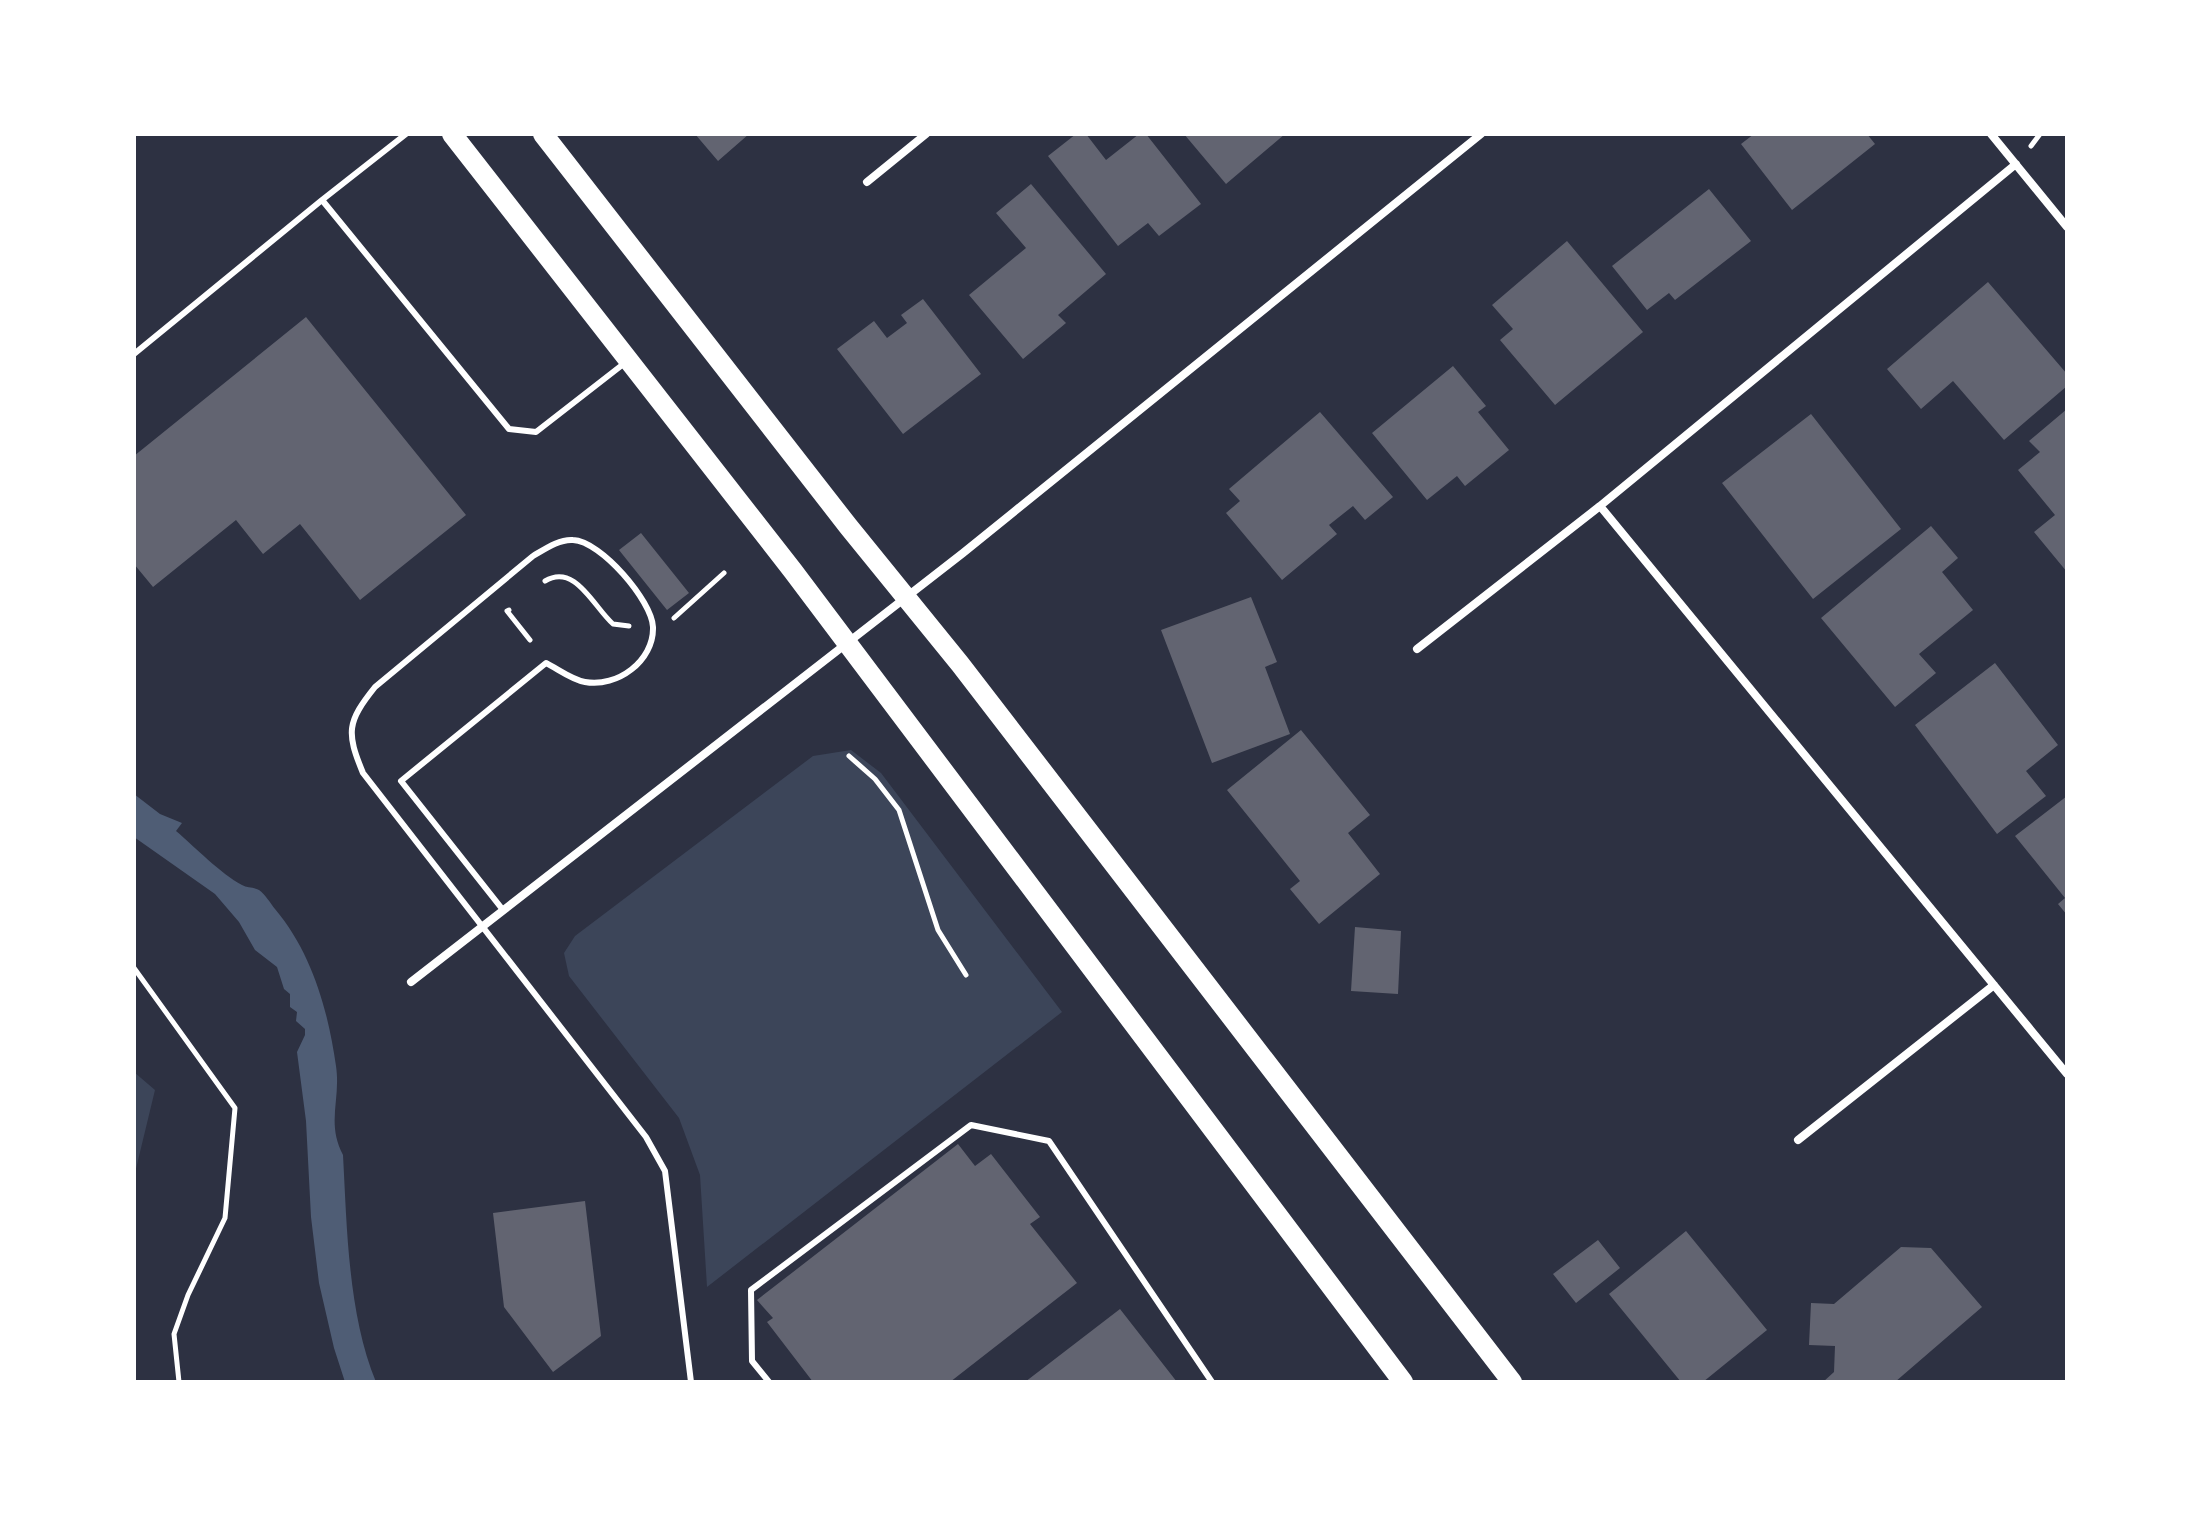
<svg xmlns="http://www.w3.org/2000/svg" width="2201" height="1516" viewBox="0 0 2201 1516" font-family="Arial,sans-serif">
<style>
.green{fill:#3c4559}
.water{fill:#4f5d75}
.building{fill:#626471}
.lines{fill:none;stroke-linecap:round;stroke-linejoin:round}
.path{stroke:#fff;stroke-width:5}
.service{stroke:#fff;stroke-width:6}
.minor{stroke:#fff;stroke-width:8}
.primary{stroke:#fff;stroke-width:20}
</style>
<rect width="100%" height="100%" fill="#2d3142"/>
<path class="green" d="M851 750 881 773 1062 1012 707 1287 700 1175 679 1118 569 976 564 953 575 936 813 756Z
M134 1072 155 1090 134 1177Z"/>
<path class="water" d="M134 794 160 814 182 823 176 831C195 847 221 874 242 885 247 888 254 887 259 890 265 894 271 904 275 909 312 953 328 1010 336 1066 341 1100 326 1122 343 1155 347 1228 348 1314 376 1382H345L334 1348 319 1283 311 1217 306 1121 297 1052 305 1035V1029L296 1021 297 1012 290 1007V994L284 989 277 967 255 950 239 922 215 894 134 837Z"/>
<path class="building" d="M695 134H749L718 161Z
M1076 134H1086L1106 160 1139 134H1146L1201 204 1159 236 1148 223 1118 246 1048 156Z
M1184 134H1285L1226 184Z
M1754 134H1867L1875 144 1792 210 1741 144Z
M1031 184 1106 274 1058 315 1066 323 1023 359 969 295 1026 248 996 213Z
M1709 189 1751 241 1675 300 1669 293 1647 310 1612 266Z
M1567 241 1643 332 1555 405 1500 340 1513 329 1492 305Z
M1988 282 2067 374V386L2004 440 1953 381 1921 409 1887 369Z
M923 299 981 374 903 434 837 349 874 321 887 338 907 323 901 315Z
M306 317 466 515 360 600 300 524 263 554 236 520 153 587 134 564V456Z
M1453 366 1486 406 1478 412 1509 450 1465 486 1457 476 1427 500 1372 433Z
M2067 409V572L2034 532 2055 515 2018 470 2040 452 2029 441Z
M1320 412 1393 497 1365 520 1353 506 1329 525 1337 534 1282 580 1226 513 1240 501 1229 489Z
M1811 414 1901 529 1813 599 1722 483Z
M1931 526 1958 558 1942 572 1973 610 1919 654 1936 673 1895 707 1821 618Z
M641 533 689 593 667 610 619 550Z
M1251 597 1277 662 1265 667 1290 734 1212 763 1161 630Z
M1995 663 2058 745 2026 771 2046 796 1997 834 1915 725Z
M1301 730 1370 815 1348 833 1380 874 1319 924 1290 889 1300 881 1227 790Z
M2067 796V915L2058 904 2065 898 2015 836Z
M1355 927 1401 931 1398 994 1351 991Z
M958 1144 975 1166 991 1154 1040 1217 1030 1224 1077 1283 950 1382H813L767 1322 773 1318 757 1300Z
M585 1201 601 1336 553 1372 504 1307 493 1213Z
M1686 1231 1767 1330 1703 1382H1681L1609 1294Z
M1598 1240 1620 1268 1576 1303 1553 1274Z
M1901 1247 1931 1248 1982 1307 1895 1382H1823L1834 1372 1835 1346 1809 1345 1811 1303 1834 1304Z
M1120 1309 1177 1382H1025Z"/>
<g class="lines">
<path class="path" d="M2031 146 2040 134
M545 581C575 563 593 606 613 624L629 626
M509 610 507 611 530 640
M674 618 724 573
M849 756 875 779 899 810 938 930 966 975
M134 968 235 1108 225 1218 188 1295 174 1334 179 1382"/>
<path class="service" d="M406 134 322 200 509 429 536 432 626 362
M134 354 322 200
M503 910 401 781 546 663C558 669 572 680 585 682 617 688 654 661 653 627 652 601 601 541 573 540 559 539 545 549 533 556L375 687C347 722 346 732 363 773L646 1137 665 1171 691 1382
M769 1382 752 1361 751 1290 971 1125 1049 1141 1212 1382"/>
<path class="minor" d="M1991 134 2067 227
M867 182 926 134
M1600 506 2067 1074
M1417 649 1600 506 2016 164
M411 982 963 553 1481 134
M1798 1140 1994 985"/>
<path class="primary" d="M452 134 793 571 1403 1382
M543 134 848 526 960 664 1512 1382"/>
</g>
<rect width="2201" height="1516" fill="none" stroke="#ffffff" stroke-width="272"/>
</svg>
